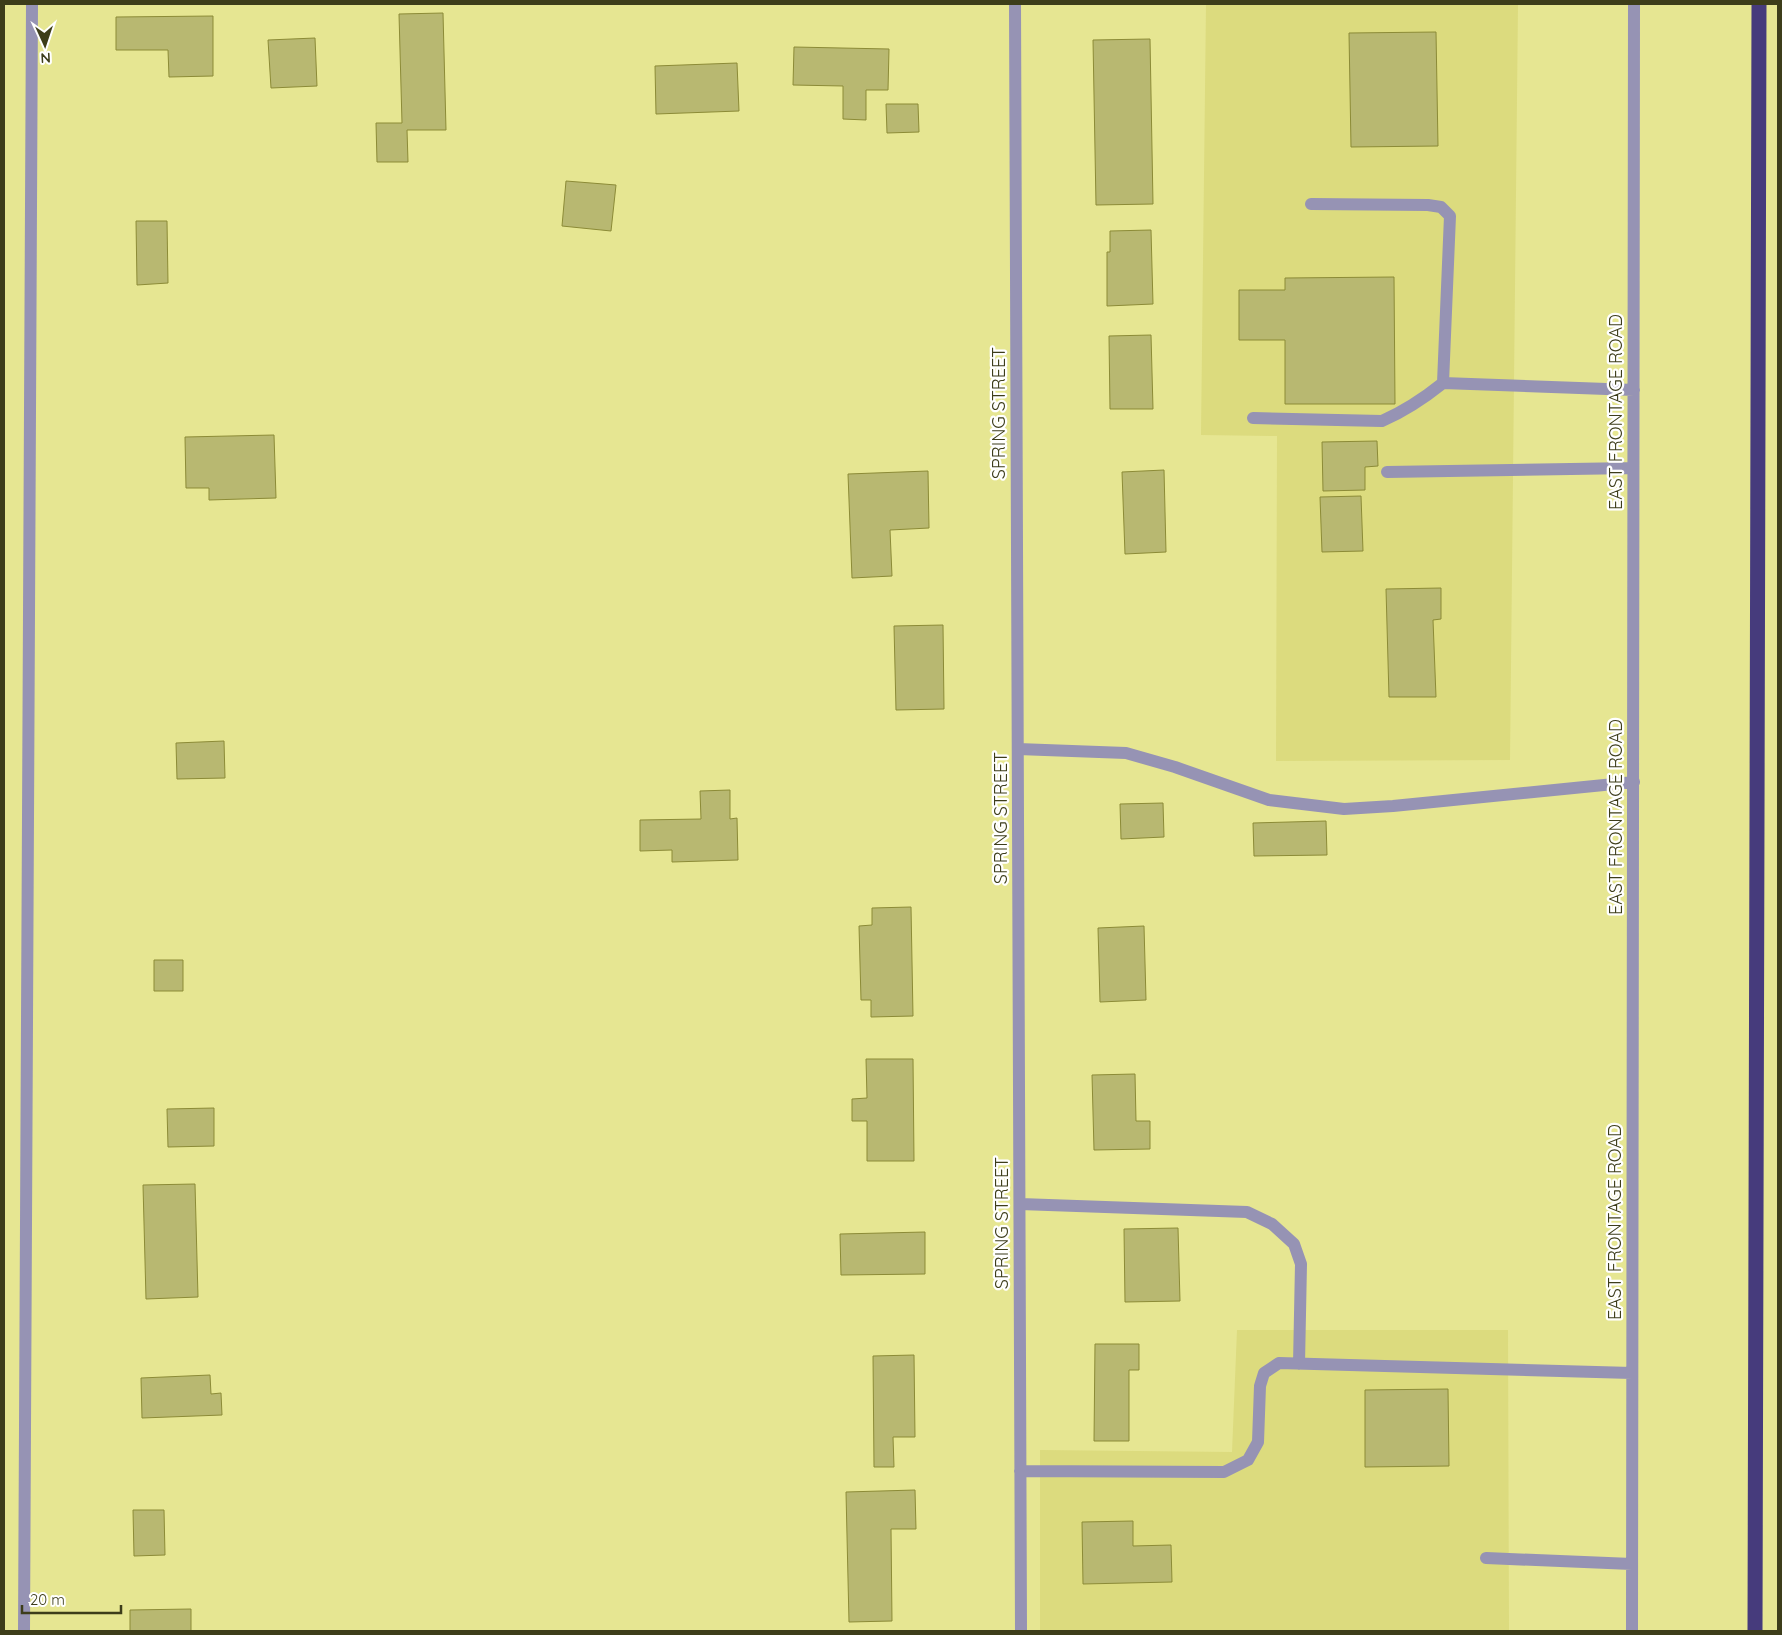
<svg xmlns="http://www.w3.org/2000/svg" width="1782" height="1635" viewBox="0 0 1782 1635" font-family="Quicksand,sans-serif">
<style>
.built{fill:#dcdb7e}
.building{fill:#b8b871;stroke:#8c8b37}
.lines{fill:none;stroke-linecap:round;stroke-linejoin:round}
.minor{stroke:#9693b4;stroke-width:12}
.highway{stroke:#463b7c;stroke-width:15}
.labels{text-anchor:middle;stroke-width:4.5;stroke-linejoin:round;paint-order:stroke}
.street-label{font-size:18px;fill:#3d3d1a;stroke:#fff}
</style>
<rect width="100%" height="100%" fill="#e6e692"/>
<path class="built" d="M1206 4H1518L1510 760 1276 761 1277 436 1201 435Z
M1237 1330H1508L1509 1631H1040V1450L1232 1452Z"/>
<path class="building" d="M443 13 446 130H407L408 162H377L376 123H402L399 14Z
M213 16V76L169 77 168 50H116V17Z
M1436 32 1438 146 1351 147 1349 33Z
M315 38 317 86 271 88 268 40Z
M1150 39 1153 204 1096 205 1093 40Z
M794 47 889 49 888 90H866V120L843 119V86L793 85Z
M737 63 739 111 656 114 655 66Z
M886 104H918L919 132 887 133Z
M566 181 616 185 611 231 562 226Z
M136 221H167L168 283 137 285Z
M1151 230 1153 304 1107 306V252H1110V231Z
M1394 277 1395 404H1285V340H1239V290H1285V278Z
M1151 335 1153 409H1110L1109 336Z
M274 435 276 498 209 500V488H186L185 437Z
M1377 441 1378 466 1365 467V490L1323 491 1322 442Z
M1164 470 1166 552 1125 554 1122 472Z
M928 471 929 528 890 530 892 576 852 578 848 474Z
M1361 496 1363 551 1322 552 1320 497Z
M1441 588V619L1433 620 1436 697H1389L1386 589Z
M943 625 944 709 896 710 894 626Z
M224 741 225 778 177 779 176 743Z
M730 790V819L737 818 738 860 672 862V850L640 851V820L701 819 700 791Z
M1163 803 1164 837 1121 839 1120 804Z
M1326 821 1327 855 1254 856 1253 823Z
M911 907 913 1016 871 1017V1000H861L859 926 872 925V908Z
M1144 926 1146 1000 1100 1002 1098 928Z
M154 960H183V991H154Z
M866 1059H913L914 1161H867V1121H852V1099L867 1098Z
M1135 1074 1136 1121H1150V1149L1094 1150 1092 1075Z
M214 1108V1146L168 1147 167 1109Z
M195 1184 198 1297 146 1299 143 1185Z
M1178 1228 1180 1301 1125 1302 1124 1229Z
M925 1232V1274L841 1275 840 1234Z
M1095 1344H1139V1370H1129V1441H1094Z
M914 1355 915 1437H893L894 1467H874L873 1356Z
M210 1375 211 1394 221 1393 222 1415 142 1418 141 1378Z
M1448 1389 1449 1466 1365 1467V1390Z
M915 1490 916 1529H891L892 1621 849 1622 846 1492Z
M133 1510H164L165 1555 134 1556Z
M1133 1521V1546L1171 1545 1172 1582 1083 1584 1082 1522Z
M191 1609V1631H130V1610Z"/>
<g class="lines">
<path class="minor" d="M1015 4 1021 1631
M1311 204 1428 205 1441 207 1450 216 1443 383 1634 390
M1253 418 1382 421C1405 411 1423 399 1443 383
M1387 472 1633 468
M1018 749 1126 753 1175 767 1269 800 1344 809 1393 806 1634 782
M1020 1204 1247 1212 1272 1224 1294 1244 1301 1264 1299 1364
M1020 1471 1224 1472 1248 1460 1258 1442 1260 1386 1264 1373 1279 1363 1632 1373
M1486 1558 1632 1564
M24 1631 32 4
M1632 1631 1634 4"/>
<path class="highway" d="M1755 1631 1759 4"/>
</g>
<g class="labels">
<g class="street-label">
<text transform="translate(1616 412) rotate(-90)" y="6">EAST FRONTAGE ROAD</text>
<text transform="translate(999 413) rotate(-90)" y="6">SPRING STREET</text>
<text transform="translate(1616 817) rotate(-90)" y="6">EAST FRONTAGE ROAD</text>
<text transform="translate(1001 818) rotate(-90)" y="6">SPRING STREET</text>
<text transform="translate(1615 1222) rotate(-90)" y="6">EAST FRONTAGE ROAD</text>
<text transform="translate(1002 1223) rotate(-90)" y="6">SPRING STREET</text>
</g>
</g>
<rect width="1782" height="1635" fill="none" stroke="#3d3d1a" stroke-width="10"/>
<g transform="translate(45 45) rotate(177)" stroke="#ffffff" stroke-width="4" paint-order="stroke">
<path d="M0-4L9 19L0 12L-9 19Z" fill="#3d3d1a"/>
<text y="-8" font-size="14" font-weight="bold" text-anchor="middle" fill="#3d3d1a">N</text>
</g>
<path d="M22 1605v8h99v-8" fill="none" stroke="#3d3d1a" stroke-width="2.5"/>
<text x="30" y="1605" font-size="15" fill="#3d3d1a" stroke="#ffffff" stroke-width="4" paint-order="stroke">20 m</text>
</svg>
